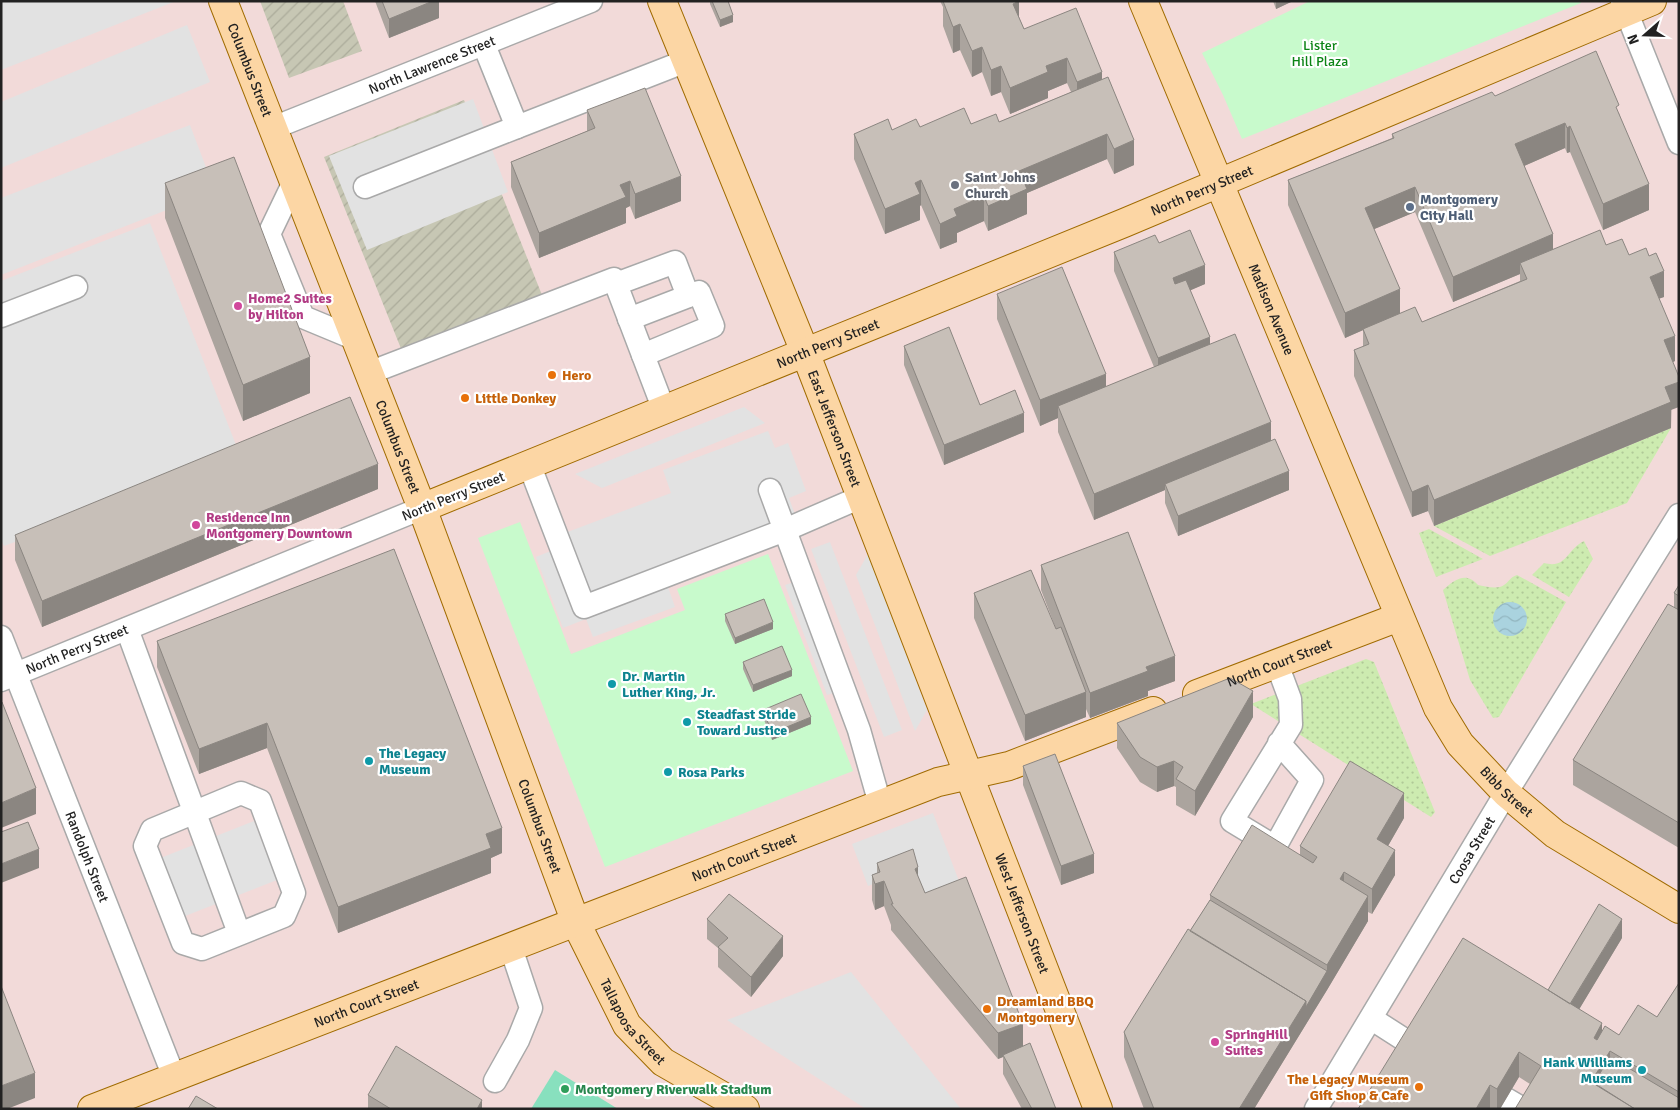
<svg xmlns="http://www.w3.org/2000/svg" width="1680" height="1110" viewBox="0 0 1680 1110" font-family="Signika,sans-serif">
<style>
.commercial{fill:#f2dad9}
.construction{fill:url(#construction-furrows)}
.grass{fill:url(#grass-dots)}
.park{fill:#c8facc}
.pitch{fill:#88e0be}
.parking{fill:#e2e2e2}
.water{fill:url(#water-waves)}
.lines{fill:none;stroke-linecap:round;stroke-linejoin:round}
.minor-casing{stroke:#a9a9a9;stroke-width:25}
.major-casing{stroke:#a06b00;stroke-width:30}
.minor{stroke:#fff;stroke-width:22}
.major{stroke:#fcd6a4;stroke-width:28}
.wall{fill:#aba49e;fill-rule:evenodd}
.shaded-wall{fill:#8b8681}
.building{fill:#c7bfb8;stroke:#8b8681}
.worship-dot{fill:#6b7280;stroke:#fff;stroke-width:2}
.service-dot{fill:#5c6f8a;stroke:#fff;stroke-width:2}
.hotel-dot{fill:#d1479c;stroke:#fff;stroke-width:2}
.food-dot{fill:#e8710a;stroke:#fff;stroke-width:2}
.culture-dot{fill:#0f9aa8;stroke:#fff;stroke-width:2}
.leisure-dot{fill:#2e9e5b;stroke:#fff;stroke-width:2}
.labels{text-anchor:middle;stroke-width:4.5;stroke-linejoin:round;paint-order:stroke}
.park-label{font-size:14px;fill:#0c8416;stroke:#fff}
.street-label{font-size:14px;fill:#222;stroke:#fff}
.worship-label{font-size:14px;font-weight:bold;fill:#5b616d;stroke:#fff;text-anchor:start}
.service-label{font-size:14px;font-weight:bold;fill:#4e5e75;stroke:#fff;text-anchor:start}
.hotel-label{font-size:14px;font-weight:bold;fill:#b23c85;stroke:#fff;text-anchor:start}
.food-label{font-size:14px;font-weight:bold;fill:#c56008;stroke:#fff;text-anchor:start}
.culture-label{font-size:14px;font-weight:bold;fill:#0d838f;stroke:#fff;text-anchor:start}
.leisure-label{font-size:14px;font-weight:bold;fill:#27864d;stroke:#fff;text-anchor:start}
</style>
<defs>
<pattern id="construction-furrows" width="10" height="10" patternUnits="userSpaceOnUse" patternTransform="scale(1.25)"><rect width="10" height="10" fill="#c7c7b4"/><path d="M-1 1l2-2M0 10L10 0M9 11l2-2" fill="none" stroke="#abab9a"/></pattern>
<pattern id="grass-dots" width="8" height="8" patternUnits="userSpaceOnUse" patternTransform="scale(1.25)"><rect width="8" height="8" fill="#cdebb0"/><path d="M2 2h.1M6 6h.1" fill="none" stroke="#b0c997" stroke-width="1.8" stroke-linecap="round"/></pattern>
<pattern id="water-waves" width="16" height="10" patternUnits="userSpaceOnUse" patternTransform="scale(1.25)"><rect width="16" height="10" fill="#aad3df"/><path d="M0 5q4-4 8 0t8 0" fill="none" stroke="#92b5bf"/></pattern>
</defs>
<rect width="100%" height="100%" fill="#f2efe9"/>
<path class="commercial" d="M1 1H1679V1109H1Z"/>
<path class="construction" d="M260 1H343L362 51 289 78Z
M464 100 546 305 406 361 324 157Z"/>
<path class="grass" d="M1671 428 1627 503 1490 556 1434 526Z
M1429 529 1483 559 1436 577 1419 533Z
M1584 541 1593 559 1569 597 1532 575 1544 563C1567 569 1566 550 1584 541Z
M1517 575 1566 602 1499 717 1493 718 1470 680 1443 590C1454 580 1466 571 1478 585 1485 586 1497 590 1504 585 1509 582 1510 577 1517 575Z
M1366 659 1374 662 1435 812 1431 817 1251 704Z"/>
<path class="park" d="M1310 1H1581V3L1242 139 1223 95 1202 53Z
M520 522 571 654 685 610 677 589 768 554 853 771 605 867 478 538Z"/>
<path class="pitch" d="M555 1070 618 1109H531Z"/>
<path class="parking" d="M1 1H176L1 70Z
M187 25 210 82 1 168V102Z
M473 99 508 192 367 250 329 156Z
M190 125 215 191 1 275V198Z
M150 223 241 458 4 546 1 540V281Z
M744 407 765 423 602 488 575 474Z
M768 431 775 448 788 443 806 491 789 498 803 536 668 587 675 607 593 637 586 619 563 628 536 557 553 550 549 539 671 493 663 470Z
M830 542 902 730 884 737 811 549Z
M868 554 927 710 915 731 856 575Z
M794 582 836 692 827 695 785 585Z
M933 813 962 889 926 902 913 869 868 886 852 844Z
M254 821 277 880 180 918 158 859Z
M851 972 961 1109H866L727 1020Z"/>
<path class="water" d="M1493 619a17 17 0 1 1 34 0a17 17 0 1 1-34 0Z"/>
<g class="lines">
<g class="minor-casing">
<g id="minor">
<path d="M1622 1 1679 143"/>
<path d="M484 45 517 127 686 61"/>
<path id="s1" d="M273 128 591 1"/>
<path d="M294 182 269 234 303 317 356 339"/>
<path d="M365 187 517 127"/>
<path d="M616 284 675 262 688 296"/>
<path d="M1 316 76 287"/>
<path d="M629 319 699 292 713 326 643 355"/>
<path d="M369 373 614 279 664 410"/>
<path d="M529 464 584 607 785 530 861 497"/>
<path d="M770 490 859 730 880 804"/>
<path d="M127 629 239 933"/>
<path id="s2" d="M1 637 174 1077"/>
<path d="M1277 664 1290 699 1291 725 1232 821 1275 847 1312 780 1279 743"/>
<path id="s3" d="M1 680 422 508"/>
<path d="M241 793 260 801 294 893 284 916 202 949 183 943 145 846 152 830Z"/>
<path d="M1372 1019 1411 1044"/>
<path d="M495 1081 518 1040 531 1008 511 948"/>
<path d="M1506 1099 1523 1109"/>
<path id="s4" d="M1316 1109 1506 793 1679 515"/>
</g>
</g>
<g class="major-casing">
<g id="major">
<path id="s5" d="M223 1 422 508 576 923 627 1025 663 1062 745 1109"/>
<path id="s6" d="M662 1 805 352 1098 1109"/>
<path id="s7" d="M1143 1 1438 708 1460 744 1506 793 1555 834 1679 909"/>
<path id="s8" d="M422 508 1124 223 1652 1"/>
<path id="s9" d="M1197 694 1399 617"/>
<path id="s10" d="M92 1109 938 782 1009 766 1153 711"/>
</g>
</g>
<use href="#minor" class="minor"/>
<use href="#major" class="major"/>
</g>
<path class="wall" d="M375 1H439V18L389 38Z
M710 1H728L733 22 720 27 710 4Z
M940 1H1019V17L1024 29 1102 79 1134 165 1114 174 1107 159 1027 193V214L988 231 984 221 957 233V242L940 249 921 205 920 206V220L885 234 854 159V134L920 127 999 122 1071 92 1067 83 1048 91V98L1010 114 1001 92 991 96 982 72 972 77 960 50 953 53 943 26V7Z
M1273 1H1293L1276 9Z
M1495 96 1619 113 1649 210 1603 230 1570 152 1567 153 1565 148 1524 166 1553 249 1606 245 1629 255 1664 297 1659 298 1675 361 1673 362 1671 428 1434 526 1428 511 1412 517 1354 376V350L1363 347V330L1345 338 1288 205V180L1392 138V134ZM1415 212 1453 302 1520 274V281L1422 322 1400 313 1374 229Z
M587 110 681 201 635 219 630 206 626 208V223L539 258 511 187V162L587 131Z
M165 183 310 393 243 421 165 218Z
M1159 243 1205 284 1190 290 1210 344 1271 441 1289 490 1178 536 1165 503V490L1094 520 1058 432V418L1040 426 997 319V294L1106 387 1154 367 1114 271V252Z
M904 346 980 405 1024 432 944 465 904 365Z
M378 489 42 627 15 560V535Z
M1041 565 1175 681 1148 691V696L1090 718 1086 709V717L1025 741 974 618V593L1056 629 1041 590Z
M1679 585V848L1573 785V760L1674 608V593Z
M725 614 773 629 735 644 725 621Z
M157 641 502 853 491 858V873L338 933 267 748 199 774 157 667Z
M743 662 792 676 753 692 743 669Z
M763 710 811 724 772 740 763 717Z
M1253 717 1195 816 1176 805V787L1174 786 1157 792 1140 782 1117 748V723Z
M1023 766 1094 873 1061 885 1023 785Z
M1404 818 1388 846 1395 875 1372 914 1368 912V921L1327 990 1254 1109H1144L1124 1057V1032L1210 900V895L1300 855V846Z
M877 863 918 877 925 893 1023 1046 1056 1109H1022L1003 1074V1057L998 1059 891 930V925L884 906 875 910 872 900V875L877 873Z
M707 919 783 956 751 997 718 967V948L707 939Z
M1622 938 1579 1009 1602 1032 1619 1035 1657 1017 1679 983V1109L1530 1084 1519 1077 1500 1109H1358L1548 990Z
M368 1095 482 1109H368Z"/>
<path class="shaded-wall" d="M433 1H439V18L389 38V19Z
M1019 1V27L1013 4Z
M1276 1H1293L1276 9Z
M733 15V22L720 27V20Z
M960 24V50L953 53V27Z
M982 47V72L972 77V51Z
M1067 58V83L1048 91V98L1010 114V88L1046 66Z
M1001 66V92L991 96V70Z
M1102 72V97L1077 108V82Z
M1565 123V148L1515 170V144Z
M1570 126V152L1567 153V128Z
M1107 134V159L1027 193V214L988 231V206L1019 171Z
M1134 140V165L1114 174V149Z
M681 176V201L635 219V194Z
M921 180V205L920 206V220L885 234V209L915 183Z
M630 181V206L626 208V223L539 258V233L620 185Z
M1649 184V210L1603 230V204Z
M1415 187V212L1365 233V208Z
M984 196V221L957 233V242L940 249V224L954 209Z
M1553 234V260L1520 263V274L1453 302V277Z
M1205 265V284L1173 298V278Z
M1664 271V297L1650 302V277Z
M1400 289V314L1345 338V313Z
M1675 336V361L1664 366V340Z
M1210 337V356L1158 378V358Z
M310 357V393L243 421V385Z
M1106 374V399L1058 406V418L1040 426V400Z
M1679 382V407L1671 410V428L1434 526V500L1665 387Z
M1024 413V432L944 465V445Z
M1271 422V447L1165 484V490L1094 520V494Z
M378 464V489L42 627V601Z
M1289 471V490L1178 536V516Z
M1428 485V511L1412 517V492Z
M773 622V629L735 644V638Z
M1175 656V681L1148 691V696L1090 718V693L1146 667Z
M792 670V676L753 692V685Z
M1253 691V717L1195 816V791Z
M1086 692V717L1025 741V715Z
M811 717V724L772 740V733Z
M267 723V748L199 774V749Z
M1174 761V786L1157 792V767Z
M36 788V814L1 828V803Z
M1404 793V818L1377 865V839Z
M502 828V853L491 858V873L338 933V907L486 834Z
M39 849V868L1 883V864Z
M1395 850V875L1372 914V889Z
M1094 854V873L1061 885V866Z
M918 867V893L915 869Z
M1344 872V897L1340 879Z
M884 881V906L875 910V884Z
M1368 896V921L1327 990 1254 1109H1239L1306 1001 1327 971V965Z
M1622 919V938L1568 1028V1008Z
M783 936V956L751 997V977Z
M1602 1023V1049L1594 1038Z
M1023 1024V1049L1003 1055V1057L998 1059V1033Z
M1610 1051V1076L1600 1093 1591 1082Z
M1519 1052V1077L1500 1109H1497V1089Z
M35 1073V1098L7 1109H1V1086Z
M1490 1085V1109H1476Z
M482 1100V1109H477Z"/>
<path class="building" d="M382 1H433L389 19Z
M712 1H728L733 15 720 20Z
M943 1H1019L1013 4 1024 29 1076 8 1102 72 1077 82 1067 58 1046 66 1048 72 1010 88 1001 66 991 70 982 47 972 51 960 24 953 27Z
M1596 51 1619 105 1616 107 1649 184 1603 204 1570 126 1567 128 1565 123 1515 144 1553 234 1453 277 1415 187 1365 208 1400 289 1345 313 1288 180 1394 138 1392 134 1492 92 1495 96Z
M1108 77 1134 140 1114 149 1107 134 1019 171 1027 189 988 206 984 196 954 209 957 216 940 224 921 180 915 183 920 194 885 209 854 134 888 119 892 130 916 119 920 127 964 108 971 124 996 114 999 122Z
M645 88 681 176 635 194 630 181 620 185 626 197 539 233 511 162 595 128 587 110Z
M234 157 310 357 243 385 165 183Z
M1190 230 1205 265 1173 278 1175 284 1186 280 1210 337 1158 358 1114 252 1155 235 1159 243Z
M1600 230 1606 245 1622 239 1629 255 1646 248 1649 256 1656 253 1664 271 1650 277 1675 336 1664 340 1679 377V382L1665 387 1671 402 1434 500 1428 485 1412 492 1354 350 1369 344 1363 329 1415 307 1422 322 1527 279 1520 263Z
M1062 267 1106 374 1040 400 997 294Z
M949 327 980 405 1015 390 1024 413 944 445 904 346Z
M1235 334 1271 422 1094 494 1058 406Z
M350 397 378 464 42 601 15 535Z
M1275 439 1289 471 1178 516 1165 484Z
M1128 532 1175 656 1146 667 1148 671 1090 693 1041 565Z
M394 549 502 828 486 834 491 848 338 907 267 723 199 749 157 641Z
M1031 570 1056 629 1061 627 1086 692 1025 715 974 593Z
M1679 585V596L1674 593Z
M764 599 773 622 735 638 725 614Z
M1668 604 1679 610V823L1573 760Z
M782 646 792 670 753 685 743 662Z
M1230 678 1253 691 1195 791 1176 779 1183 767 1174 761 1157 767 1140 757 1117 723Z
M801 694 811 717 772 733 763 710Z
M1 702H2L36 788 1 803Z
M1055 754 1094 854 1061 866 1023 766Z
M1350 761 1404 793 1377 839 1395 850 1372 889 1344 872 1340 879 1368 896 1327 965 1210 895 1252 825 1313 863 1317 857 1300 846Z
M28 822 39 849 1 864V832Z
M913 849 918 867 915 869 925 893 966 877 1023 1024 998 1033 891 904H893L884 881 875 884 872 875 880 872 877 863Z
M729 894 783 936 751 977 718 947 728 938 707 919Z
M1210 900 1327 971 1306 1007V1001L1190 931Z
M1599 904 1622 919 1570 1004 1548 990Z
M1188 929 1306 1001 1239 1109H1154L1124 1032Z
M1463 938 1602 1023 1594 1038 1597 1040 1605 1026 1619 1035 1638 1005 1657 1017 1679 983V1092L1610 1051 1591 1082 1635 1109H1515L1541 1066 1519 1052 1497 1089 1490 1085 1476 1109H1358Z
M1 986 35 1073 1 1086Z
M1030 1043 1056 1109H1032L1003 1055Z
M396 1046 482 1100 477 1109H391L368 1095Z
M1610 1057 1679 1098V1109H1635L1594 1083Z
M196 1096 218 1109H188Z"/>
<circle class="worship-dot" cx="955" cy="185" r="5"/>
<circle class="service-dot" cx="1410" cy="207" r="5"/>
<g class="hotel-dot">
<circle cx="238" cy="306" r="5"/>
<circle cx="196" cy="525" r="5"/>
<circle cx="1215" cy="1042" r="5"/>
</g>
<g class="food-dot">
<circle cx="552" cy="375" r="5"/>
<circle cx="465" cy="398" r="5"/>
<circle cx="987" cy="1009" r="5"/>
<circle cx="1419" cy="1087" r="5"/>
</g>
<g class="culture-dot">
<circle cx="612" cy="684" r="5"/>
<circle cx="687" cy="722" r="5"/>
<circle cx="369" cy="761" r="5"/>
<circle cx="668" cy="772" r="5"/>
<circle cx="1642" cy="1070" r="5"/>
</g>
<circle class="leisure-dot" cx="565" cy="1089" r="5"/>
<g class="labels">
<g class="park-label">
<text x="1320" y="50">Lister<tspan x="1320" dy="16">Hill Plaza</tspan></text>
</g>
<g class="street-label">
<text dy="5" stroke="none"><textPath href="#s1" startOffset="171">North Lawrence Street</textPath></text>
<text dy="5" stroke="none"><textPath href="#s5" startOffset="74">Columbus Street</textPath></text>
<text dy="5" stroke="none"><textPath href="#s8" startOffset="842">North Perry Street</textPath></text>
<text dy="5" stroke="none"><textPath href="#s7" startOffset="334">Madison Avenue</textPath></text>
<text dy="5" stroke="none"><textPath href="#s8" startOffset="438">North Perry Street</textPath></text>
<text dy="5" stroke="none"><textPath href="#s6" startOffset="461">East Jefferson Street</textPath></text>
<text dy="5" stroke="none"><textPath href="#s5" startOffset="479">Columbus Street</textPath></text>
<text transform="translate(453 496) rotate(-22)" y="5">North Perry Street</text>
<text dy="5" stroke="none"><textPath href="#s3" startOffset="82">North Perry Street</textPath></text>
<text dy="5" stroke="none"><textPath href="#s9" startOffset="88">North Court Street</textPath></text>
<text dy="5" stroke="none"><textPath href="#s7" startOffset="875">Bibb Street</textPath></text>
<text dy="5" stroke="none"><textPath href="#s5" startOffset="884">Columbus Street</textPath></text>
<text dy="5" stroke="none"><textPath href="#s4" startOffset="302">Coosa Street</textPath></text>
<text dy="5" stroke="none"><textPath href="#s2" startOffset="236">Randolph Street</textPath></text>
<text dy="5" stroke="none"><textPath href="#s10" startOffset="699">North Court Street</textPath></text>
<text dy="5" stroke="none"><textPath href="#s6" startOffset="981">West Jefferson Street</textPath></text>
<text dy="5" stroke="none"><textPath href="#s10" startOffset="294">North Court Street</textPath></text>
<text dy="5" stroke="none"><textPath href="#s5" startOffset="1102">Tallapoosa Street</textPath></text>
</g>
<g class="worship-label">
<text x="965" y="182">Saint Johns<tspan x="965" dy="16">Church</tspan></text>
</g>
<g class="service-label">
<text x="1420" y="204">Montgomery<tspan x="1420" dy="16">City Hall</tspan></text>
</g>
<g class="hotel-label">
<text x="248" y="303">Home2 Suites<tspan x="248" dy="16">by Hilton</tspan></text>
<text x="206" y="522">Residence Inn<tspan x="206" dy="16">Montgomery Downtown</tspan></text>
<text x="1225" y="1039">SpringHill<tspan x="1225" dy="16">Suites</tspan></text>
</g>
<g class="food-label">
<text x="562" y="380">Hero</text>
<text x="475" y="403">Little Donkey</text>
<text x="997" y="1006">Dreamland BBQ<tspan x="997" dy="16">Montgomery</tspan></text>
<text x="1409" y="1084" text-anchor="end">The Legacy Museum<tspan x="1409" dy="16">Gift Shop &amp; Cafe</tspan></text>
</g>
<g class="culture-label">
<text x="622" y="681">Dr. Martin<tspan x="622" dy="16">Luther King, Jr.</tspan></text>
<text x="697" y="719">Steadfast Stride<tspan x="697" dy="16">Toward Justice</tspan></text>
<text x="379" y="758">The Legacy<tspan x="379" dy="16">Museum</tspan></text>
<text x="678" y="777">Rosa Parks</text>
<text x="1632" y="1067" text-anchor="end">Hank Williams<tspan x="1632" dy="16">Museum</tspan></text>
</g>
<g class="leisure-label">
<text x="575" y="1094">Montgomery Riverwalk Stadium</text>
</g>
</g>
<rect width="1680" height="1110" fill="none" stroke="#222222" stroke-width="5"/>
<g transform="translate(1645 35) rotate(250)" stroke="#ffffff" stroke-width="4" paint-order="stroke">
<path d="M0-4L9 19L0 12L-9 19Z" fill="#222222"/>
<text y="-8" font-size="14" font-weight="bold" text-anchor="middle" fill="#222222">N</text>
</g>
</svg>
